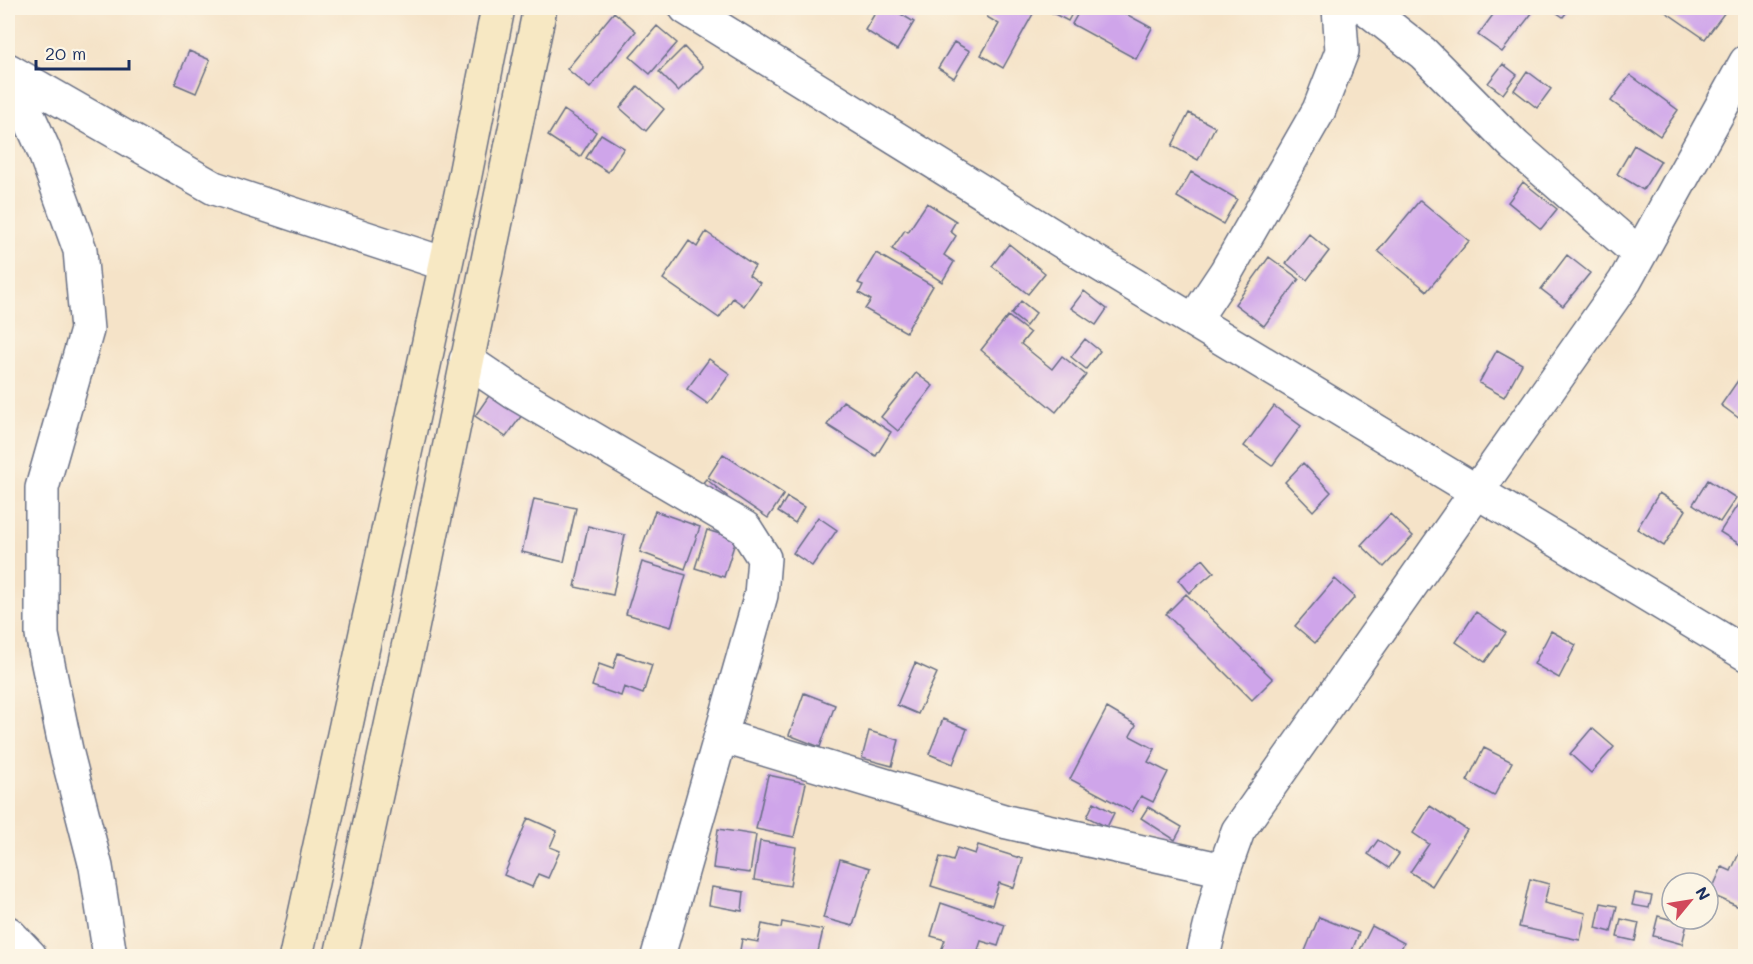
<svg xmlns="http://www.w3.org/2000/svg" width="1753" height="964" viewBox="0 0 1753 964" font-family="Mali,sans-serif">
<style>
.building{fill:#cfa5ea}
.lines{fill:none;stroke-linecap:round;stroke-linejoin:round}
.street-casing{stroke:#676e83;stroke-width:36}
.secondary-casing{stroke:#676e83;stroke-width:36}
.street{stroke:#fff;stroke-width:33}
.secondary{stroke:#f7e8c3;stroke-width:33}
</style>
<rect width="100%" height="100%" fill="#fcf5e5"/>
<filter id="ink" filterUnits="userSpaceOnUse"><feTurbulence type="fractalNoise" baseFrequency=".0167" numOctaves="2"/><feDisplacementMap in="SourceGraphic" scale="12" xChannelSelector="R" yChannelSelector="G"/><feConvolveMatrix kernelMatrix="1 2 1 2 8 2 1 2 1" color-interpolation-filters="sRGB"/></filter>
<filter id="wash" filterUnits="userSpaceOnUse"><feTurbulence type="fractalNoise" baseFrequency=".008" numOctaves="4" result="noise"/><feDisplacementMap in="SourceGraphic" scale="24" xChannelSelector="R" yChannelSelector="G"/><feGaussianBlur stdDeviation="1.35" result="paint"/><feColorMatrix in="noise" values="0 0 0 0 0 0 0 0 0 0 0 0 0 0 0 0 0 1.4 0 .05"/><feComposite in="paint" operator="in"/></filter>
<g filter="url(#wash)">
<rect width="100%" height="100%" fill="#f5e3c8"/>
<g id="blocks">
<path class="building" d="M878 8H891L914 22 897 50 865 30Z
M992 8H1026L1034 12 1003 68 981 55 999 24 987 17Z
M1043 8H1075L1068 21Z
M1081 8H1115L1152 28 1136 59 1072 24Z
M1498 8H1536L1502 52 1478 35Z
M1550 8H1570L1563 17Z
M1660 8H1719L1725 12 1705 39Z
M614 12 636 31 590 88 567 69Z
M657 26 677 43 650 74 630 57Z
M954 42 970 51 954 78 938 68Z
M684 47 703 67 678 91 659 72Z
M189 51 210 60 196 93 175 84Z
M1503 64 1517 75 1503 94 1488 83Z
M1527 71 1551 89 1537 108 1514 90Z
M1630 75 1678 110 1660 136 1611 101Z
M638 86 664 109 646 131 620 108Z
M564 110 596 132 580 157 548 136Z
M1189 113 1215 127 1198 160 1172 146Z
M601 134 624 148 608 172 586 158Z
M1634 145 1661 161 1643 190 1617 174Z
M1191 172 1237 199 1223 224 1177 197Z
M1523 182 1557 209 1541 229 1508 202Z
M1420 200 1469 241 1427 291 1378 251Z
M927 203 956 221 950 231 956 236 944 255 954 262 942 282 892 249 905 230 908 232Z
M706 232 755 266 749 275 760 283 744 306 733 298 719 318 663 279 689 241 697 247Z
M1309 234 1329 251 1307 280 1286 263Z
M1009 244 1045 273 1028 294 992 266Z
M876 253 933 286 906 332 865 309 871 300 859 293 863 285 858 283Z
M1567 255 1590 273 1563 306 1541 289Z
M1269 257 1299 279 1264 326 1235 304Z
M1084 291 1107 309 1096 325 1071 308Z
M1021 301 1036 313 1026 326 1011 314Z
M1008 316 1030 333 1021 344 1052 369 1062 356 1086 375 1056 412 981 350Z
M1085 339 1100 351 1086 369 1071 357Z
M1497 350 1522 364 1504 397 1479 383Z
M709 359 730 374 708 404 687 389Z
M1746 369V411L1740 419 1721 405Z
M916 373 933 386 898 431 881 417Z
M493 390 525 411 506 437 475 416Z
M843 401 891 432 876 456 827 425Z
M1274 406 1301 426 1272 466 1244 446Z
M723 454 784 494 768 518 708 477Z
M1303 463 1331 492 1313 511 1285 482Z
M706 479 727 496 721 503 700 486Z
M1708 480 1736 498 1720 522 1693 504Z
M1659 493 1686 510 1664 546 1637 529Z
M787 497 804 507 795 523 778 512Z
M534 499 576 508 564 562 522 552Z
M1740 501 1746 505V545L1744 547 1720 532Z
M655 511 700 527 685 569 640 552Z
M1390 514 1413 536 1384 567 1361 545Z
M818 517 837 530 812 566 793 553Z
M588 526 625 535 613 595 575 587Z
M707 530 736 539 724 577 695 568Z
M1203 559 1214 572 1189 593 1178 580Z
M642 562 686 575 671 627 626 614Z
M1335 579 1355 597 1315 643 1295 626Z
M1186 594 1273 679 1252 700 1166 614Z
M1476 612 1506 633 1485 662 1456 642Z
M1551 631 1576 645 1559 678 1534 664Z
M618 653 652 665 643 694 624 687 621 696 592 686 599 664 613 669Z
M915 663 937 673 918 714 897 705Z
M804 693 835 705 820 747 789 735Z
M1107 708 1136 725 1130 736 1155 749 1148 762 1168 772 1153 802 1141 796 1132 812 1070 779Z
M943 719 967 729 953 764 929 754Z
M1592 728 1614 747 1591 773 1570 754Z
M869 731 899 740 892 766 862 758Z
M1484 748 1512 762 1494 796 1467 781Z
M768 775 806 783 794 837 756 829Z
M1094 802 1114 813 1107 827 1087 817Z
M1430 806 1467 830 1432 886 1410 872 1429 844 1413 833Z
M1148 807 1182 827 1175 840 1141 818Z
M528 818 557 831 550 847 560 851 548 878 538 874 532 887 504 875Z
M718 829 756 835 750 873 713 868Z
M1746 838V910L1710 894 1722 867 1731 871Z
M1378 840 1399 854 1389 868 1368 854Z
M760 841 796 847 790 886 754 880Z
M978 845 1023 859 1014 888 999 883 992 905 931 886 940 857 953 861 957 848 975 854Z
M840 859 870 868 853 926 823 918Z
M1530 879 1549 884 1544 903 1586 913 1580 940 1519 927Z
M712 887 744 892 742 911 709 905Z
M1635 893 1652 896 1649 908 1632 905Z
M941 903 1005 925 998 946 981 941 978 950 995 956H939L945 940 931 936Z
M1601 903 1617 906 1611 932 1596 928Z
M1658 916 1687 924 1682 944 1653 936Z
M1319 917 1359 933 1350 956H1303Z
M1621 919 1639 923 1635 941 1617 937Z
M782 922 823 930 817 956H739L742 939 758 942 762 924 781 928Z
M1372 926 1404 943 1397 956H1367L1359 952Z"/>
</g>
</g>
<g filter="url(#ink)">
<use href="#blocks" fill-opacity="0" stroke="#676e83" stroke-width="1.5"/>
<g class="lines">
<g class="street-casing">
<path id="street" d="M686 8 1071 247 1746 654
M1366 8 1423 53 1515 146 1639 254
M8 70 214 188 445 264
M8 71 43 148 80 250 87 330 42 488V635L66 750 96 867 110 956
M1194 320 1226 272 1319 110 1342 51 1339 8
M466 360 515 393 745 528 764 558 761 595 658 956
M721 736 1007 822 1224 870
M8 933 30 956
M1203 956 1224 870 1238 831 1625 281 1746 62"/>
</g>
<g class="secondary-casing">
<path id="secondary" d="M296 956 463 185 498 8
M341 956 409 643 540 8"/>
</g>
<use href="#street" class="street"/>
<use href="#secondary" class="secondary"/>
</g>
</g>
<rect width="1753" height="964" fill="none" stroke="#fcf5e5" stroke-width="30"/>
<g transform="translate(1690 901) rotate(60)"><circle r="28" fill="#fcf5e5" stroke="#a2a6af" stroke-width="1.5"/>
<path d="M0-4.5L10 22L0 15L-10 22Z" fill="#d1495b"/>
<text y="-9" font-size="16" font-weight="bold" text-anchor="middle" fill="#1b2f5e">N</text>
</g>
<path d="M36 60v9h93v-9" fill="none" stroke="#1b2f5e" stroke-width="3"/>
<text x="45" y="60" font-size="18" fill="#1b2f5e" stroke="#fcf5e5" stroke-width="4.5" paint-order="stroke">20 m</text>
</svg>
